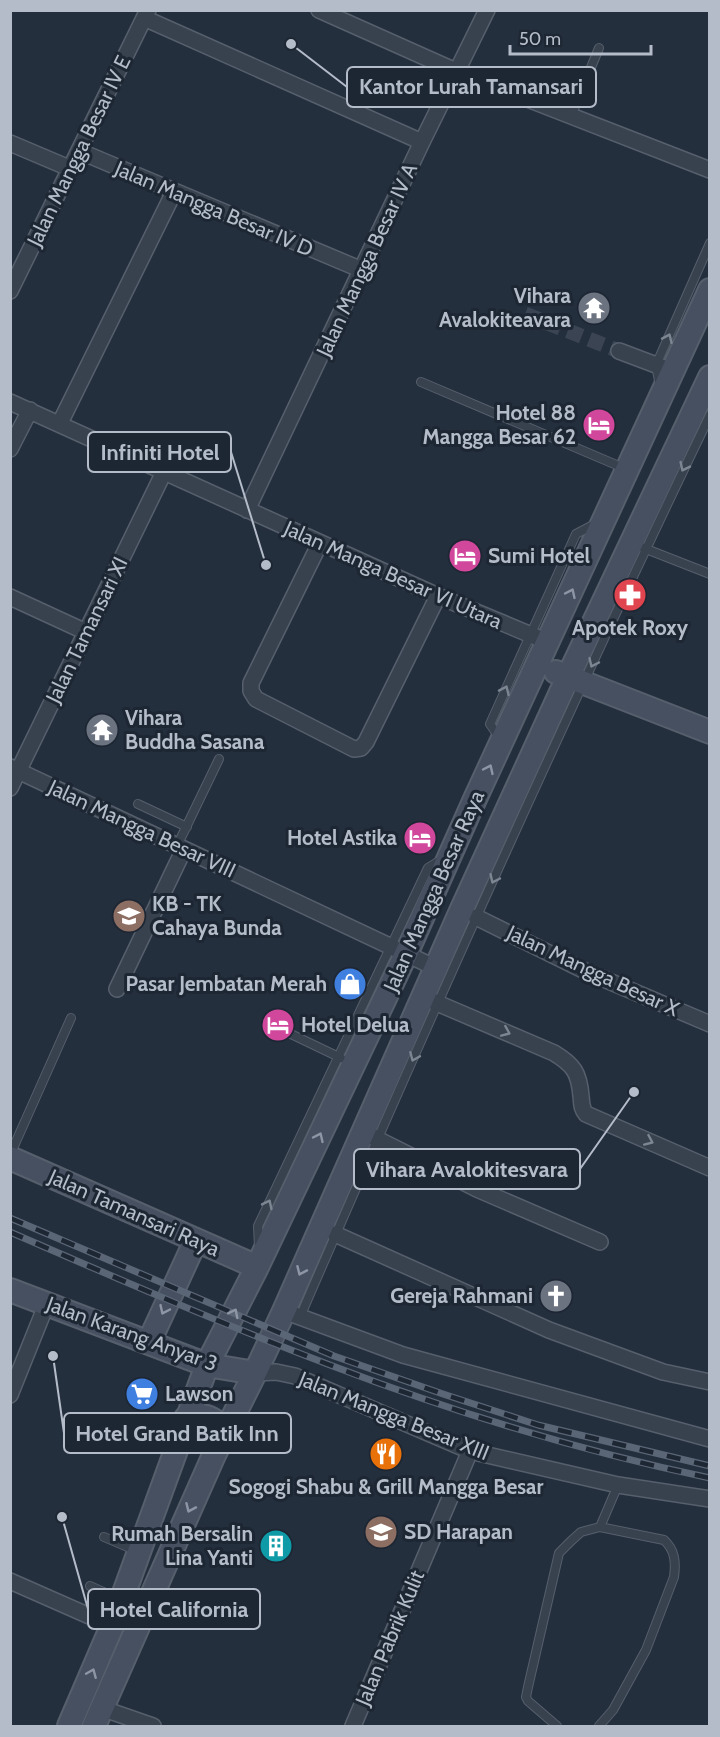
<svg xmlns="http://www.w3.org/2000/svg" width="720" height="1737" viewBox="0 0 720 1737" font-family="Cabin,sans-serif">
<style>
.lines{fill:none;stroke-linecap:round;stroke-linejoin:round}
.street-tunnel{stroke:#3a4453;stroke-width:15;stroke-dasharray:15 8;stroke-linecap:butt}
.lane-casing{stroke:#565f6c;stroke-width:10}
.street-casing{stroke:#565f6c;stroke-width:18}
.secondary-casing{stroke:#565f6c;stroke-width:26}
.lane{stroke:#38414e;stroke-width:8}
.street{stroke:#38414e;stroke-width:15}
.secondary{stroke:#465061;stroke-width:22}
.rail-casing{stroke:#5a6575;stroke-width:7}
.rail{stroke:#1d2633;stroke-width:4.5;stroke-dasharray:14;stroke-linecap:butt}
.oneway{stroke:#7c8592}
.oneway2{stroke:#8e96a5}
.labels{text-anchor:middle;stroke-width:6;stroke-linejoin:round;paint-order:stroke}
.street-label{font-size:21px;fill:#b4bcc9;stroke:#1d2633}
.poi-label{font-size:21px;font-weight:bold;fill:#b4bcc9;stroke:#1d2633;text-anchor:end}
.leader{fill:none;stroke:#b4bcc9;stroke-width:2}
.callout-dot{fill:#b4bcc9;stroke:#1d2633;stroke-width:2}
.callout{fill:#1d2633;stroke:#b4bcc9;stroke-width:2}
.callout-label{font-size:22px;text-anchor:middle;font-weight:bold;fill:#b4bcc9}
</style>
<rect width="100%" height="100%" fill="#242f3e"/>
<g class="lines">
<path class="street-tunnel" d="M525 314 619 351"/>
<g class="lane-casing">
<path id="lane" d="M571 116 599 48
M421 382 626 469
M660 386 656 365 710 243
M641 547 710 574
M499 737 490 724 576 534 595 524
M138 804 187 827
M177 846 219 759
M270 1024 341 1058
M10 1155 71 1018
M259 1247 258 1226 428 868 441 860
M300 1317C431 1014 567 712 710 415
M600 1527 618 1485
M104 1537 137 1551
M90 1586 119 1599
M557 1726 528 1701 526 1697 528 1687 559 1553 571 1541 581 1532 600 1527 664 1540C675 1550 676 1562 674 1577L646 1650 613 1710 599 1726"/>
</g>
<g class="street-casing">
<path id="street" d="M319 10 458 72 710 170
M144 18 422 142
M10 143 69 168
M79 151 362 270
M10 291 148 10
M619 351 672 371
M10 402 438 596 548 642
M60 423 174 192
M10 449 30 410
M247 510 422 142 487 10
M320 543 251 683V691L256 699 354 749 361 748 366 742 438 596
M10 597 86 632
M10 767 436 968
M10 788 164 472
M476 917 585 971 710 1024
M117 989 184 849
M423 997 554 1053C574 1065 579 1073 581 1096 582 1104 581 1108 586 1114L710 1168
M363 1132 477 1189 600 1242
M335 1234 549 1330 663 1372 710 1382
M284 1311 403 1355 710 1439
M255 1373 276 1372 295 1376 470 1451 618 1485 710 1499
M10 1395 47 1303
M10 1581 112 1626
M101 1708 153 1726
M353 1726 470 1451"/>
</g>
<g class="secondary-casing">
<path id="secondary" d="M556 672 710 732
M10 1158 257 1267
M10 1290 207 1365 255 1373
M149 1342 196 1240
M186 1418C203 1413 215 1417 225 1432
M69 1726 112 1626 207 1365 257 1267 406 954 475 799 710 290
M94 1726 214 1455 255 1373 284 1311 461 911 568 677 710 377"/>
</g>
<use href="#lane" class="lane"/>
<use href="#street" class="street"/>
<use href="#secondary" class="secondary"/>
<g class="rail-casing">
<path id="rail" d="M10 1218 334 1356 443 1394 538 1425 710 1466
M10 1232C116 1278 222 1324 330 1365 453 1412 580 1451 710 1478"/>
</g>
<use href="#rail" class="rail"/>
</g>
<defs><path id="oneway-chevron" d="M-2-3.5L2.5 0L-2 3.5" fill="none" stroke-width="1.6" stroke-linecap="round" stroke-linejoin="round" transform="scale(1.5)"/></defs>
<g class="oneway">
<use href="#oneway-chevron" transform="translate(668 338) rotate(-66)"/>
<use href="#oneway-chevron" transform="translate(684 467) rotate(116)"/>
<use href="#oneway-chevron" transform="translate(593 663) rotate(115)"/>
<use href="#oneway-chevron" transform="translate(505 690) rotate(-66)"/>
<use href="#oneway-chevron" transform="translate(494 879) rotate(115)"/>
<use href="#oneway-chevron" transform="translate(506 1032) rotate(23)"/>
<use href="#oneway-chevron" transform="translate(414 1057) rotate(113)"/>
<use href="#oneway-chevron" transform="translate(649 1141) rotate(24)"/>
<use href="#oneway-chevron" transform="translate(268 1204) rotate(-64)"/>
</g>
<g class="oneway2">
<use href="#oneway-chevron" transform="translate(571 593) rotate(-65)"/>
<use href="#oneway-chevron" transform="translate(489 769) rotate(-65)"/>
<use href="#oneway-chevron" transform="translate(319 1137) rotate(-65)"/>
<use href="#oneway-chevron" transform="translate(301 1271) rotate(114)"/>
<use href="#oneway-chevron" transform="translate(164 1310) rotate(115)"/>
<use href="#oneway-chevron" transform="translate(234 1313) rotate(-63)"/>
<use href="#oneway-chevron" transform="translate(190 1508) rotate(114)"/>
<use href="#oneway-chevron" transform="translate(92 1673) rotate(-67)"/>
</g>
<defs>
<g id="temple-disc" transform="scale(1.725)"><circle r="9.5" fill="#6b7280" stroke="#1d2633"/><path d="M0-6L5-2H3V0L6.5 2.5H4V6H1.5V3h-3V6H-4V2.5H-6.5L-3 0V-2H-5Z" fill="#fff"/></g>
<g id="hotel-disc" transform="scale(1.725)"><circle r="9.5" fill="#d1479c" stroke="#1d2633"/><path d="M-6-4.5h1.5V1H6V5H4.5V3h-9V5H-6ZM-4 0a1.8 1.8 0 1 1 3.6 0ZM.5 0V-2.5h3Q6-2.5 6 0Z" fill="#fff"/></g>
<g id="pharmacy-disc" transform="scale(1.725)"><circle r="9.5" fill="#e0444e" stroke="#1d2633"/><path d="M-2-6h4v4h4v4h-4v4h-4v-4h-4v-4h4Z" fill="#fff"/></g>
<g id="school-disc" transform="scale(1.725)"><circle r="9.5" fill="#8d6e63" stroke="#1d2633"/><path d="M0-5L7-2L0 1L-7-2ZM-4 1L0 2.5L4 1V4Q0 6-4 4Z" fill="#fff"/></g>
<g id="shop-disc" transform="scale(1.725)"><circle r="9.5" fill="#3f7fe0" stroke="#1d2633"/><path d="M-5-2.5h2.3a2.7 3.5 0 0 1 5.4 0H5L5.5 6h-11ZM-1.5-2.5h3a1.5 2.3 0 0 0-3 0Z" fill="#fff"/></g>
<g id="church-disc" transform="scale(1.725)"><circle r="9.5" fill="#6b7280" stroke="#1d2633"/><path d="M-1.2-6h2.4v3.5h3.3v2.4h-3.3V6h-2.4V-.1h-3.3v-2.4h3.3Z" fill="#fff"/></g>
<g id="supermarket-disc" transform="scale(1.725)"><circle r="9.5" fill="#3f7fe0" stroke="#1d2633"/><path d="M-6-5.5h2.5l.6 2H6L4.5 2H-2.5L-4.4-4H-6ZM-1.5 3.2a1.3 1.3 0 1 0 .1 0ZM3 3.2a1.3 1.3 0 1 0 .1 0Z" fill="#fff"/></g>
<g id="restaurant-disc" transform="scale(1.725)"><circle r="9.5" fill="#e8710a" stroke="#1d2633"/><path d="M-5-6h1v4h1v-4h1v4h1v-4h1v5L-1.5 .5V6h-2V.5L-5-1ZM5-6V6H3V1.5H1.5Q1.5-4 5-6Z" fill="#fff"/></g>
<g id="building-disc" transform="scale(1.725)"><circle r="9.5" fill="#0f9aa8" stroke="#1d2633"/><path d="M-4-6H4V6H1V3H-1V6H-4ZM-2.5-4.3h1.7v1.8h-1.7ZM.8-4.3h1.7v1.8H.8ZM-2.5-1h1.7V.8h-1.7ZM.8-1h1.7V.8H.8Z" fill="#fff"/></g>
</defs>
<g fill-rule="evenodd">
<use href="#temple-disc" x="594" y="308"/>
<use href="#hotel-disc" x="599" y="425"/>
<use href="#hotel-disc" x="465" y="556"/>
<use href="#pharmacy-disc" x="630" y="595"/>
<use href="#temple-disc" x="102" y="730"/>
<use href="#hotel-disc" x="420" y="838"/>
<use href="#school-disc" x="129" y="916"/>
<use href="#shop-disc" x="350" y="984"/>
<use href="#hotel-disc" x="278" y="1025"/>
<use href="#church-disc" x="556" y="1296"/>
<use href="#supermarket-disc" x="142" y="1394"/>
<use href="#restaurant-disc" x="386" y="1454"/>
<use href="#school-disc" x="381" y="1532"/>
<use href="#building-disc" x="276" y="1546"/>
</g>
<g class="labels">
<g class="street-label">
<text transform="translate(79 151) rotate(-64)" y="7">Jalan Mangga Besar IV E</text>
<text transform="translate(214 209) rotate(23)" y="7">Jalan Mangga Besar IV D</text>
<text transform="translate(367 260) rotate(-65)" y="7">Jalan Mangga Besar IV A</text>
<text transform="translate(393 575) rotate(24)" y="7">Jalan Manga Besar VI Utara</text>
<text transform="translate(87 630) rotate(-64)" y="7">Jalan Tamansari XI</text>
<text transform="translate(142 829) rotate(25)" y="7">Jalan Mangga Besar VIII</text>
<text transform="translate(434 891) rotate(-66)" y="7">Jalan Mangga Besar Raya</text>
<text transform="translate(593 971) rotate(25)" y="7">Jalan Mangga Besar X</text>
<text transform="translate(134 1213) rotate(24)" y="7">Jalan Tamansari Raya</text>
<text transform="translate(132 1334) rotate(20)" y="7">Jalan Karang Anyar 3</text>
<text transform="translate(394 1416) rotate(22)" y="7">Jalan Mangga Besar XIII</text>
<text transform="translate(390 1638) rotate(-67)" y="7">Jalan Pabrik Kulit</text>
</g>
<g class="poi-label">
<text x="571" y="303">Vihara<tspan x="571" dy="24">Avalokiteavara</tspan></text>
<text x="576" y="420">Hotel 88<tspan x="576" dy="24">Mangga Besar 62</tspan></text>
<text x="488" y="563" text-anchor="start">Sumi Hotel</text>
<text x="630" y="635" text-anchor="middle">Apotek Roxy</text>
<text x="125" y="725" text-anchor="start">Vihara<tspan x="125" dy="24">Buddha Sasana</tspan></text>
<text x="397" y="845">Hotel Astika</text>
<text x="152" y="911" text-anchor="start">KB - TK<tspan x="152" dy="24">Cahaya Bunda</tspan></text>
<text x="327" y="991">Pasar Jembatan Merah</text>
<text x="301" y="1032" text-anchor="start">Hotel Delua</text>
<text x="533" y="1303">Gereja Rahmani</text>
<text x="165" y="1401" text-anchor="start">Lawson</text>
<text x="386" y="1494" text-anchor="middle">Sogogi Shabu &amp; Grill Mangga Besar</text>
<text x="404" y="1539" text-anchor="start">SD Harapan</text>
<text x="253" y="1541">Rumah Bersalin<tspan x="253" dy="24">Lina Yanti</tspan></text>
</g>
</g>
<path class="leader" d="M291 44L347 87M266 565L231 452M634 1092L580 1169M53 1356L64 1433M62 1517L88 1609"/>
<g class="callout-dot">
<circle cx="291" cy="44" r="6"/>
<circle cx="266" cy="565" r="6"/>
<circle cx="634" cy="1092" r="6"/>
<circle cx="53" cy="1356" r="6"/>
<circle cx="62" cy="1517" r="6"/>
</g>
<g class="callout">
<rect x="347" y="67" width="249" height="40" rx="6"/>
<rect x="88" y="432" width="143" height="40" rx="6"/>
<rect x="354" y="1149" width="226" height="40" rx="6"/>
<rect x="64" y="1413" width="227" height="40" rx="6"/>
<rect x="88" y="1589" width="172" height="40" rx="6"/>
</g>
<g class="callout-label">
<text x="471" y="94">Kantor Lurah Tamansari</text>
<text x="160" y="460">Infiniti Hotel</text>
<text x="467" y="1177">Vihara Avalokitesvara</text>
<text x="177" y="1441">Hotel Grand Batik Inn</text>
<text x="174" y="1617">Hotel California</text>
</g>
<rect width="720" height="1737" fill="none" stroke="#b4bcc9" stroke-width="24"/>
<path d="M510 45v9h141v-9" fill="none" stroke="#b4bcc9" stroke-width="3"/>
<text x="519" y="45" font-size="18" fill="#b4bcc9" stroke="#1d2633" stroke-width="4.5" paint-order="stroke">50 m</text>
</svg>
